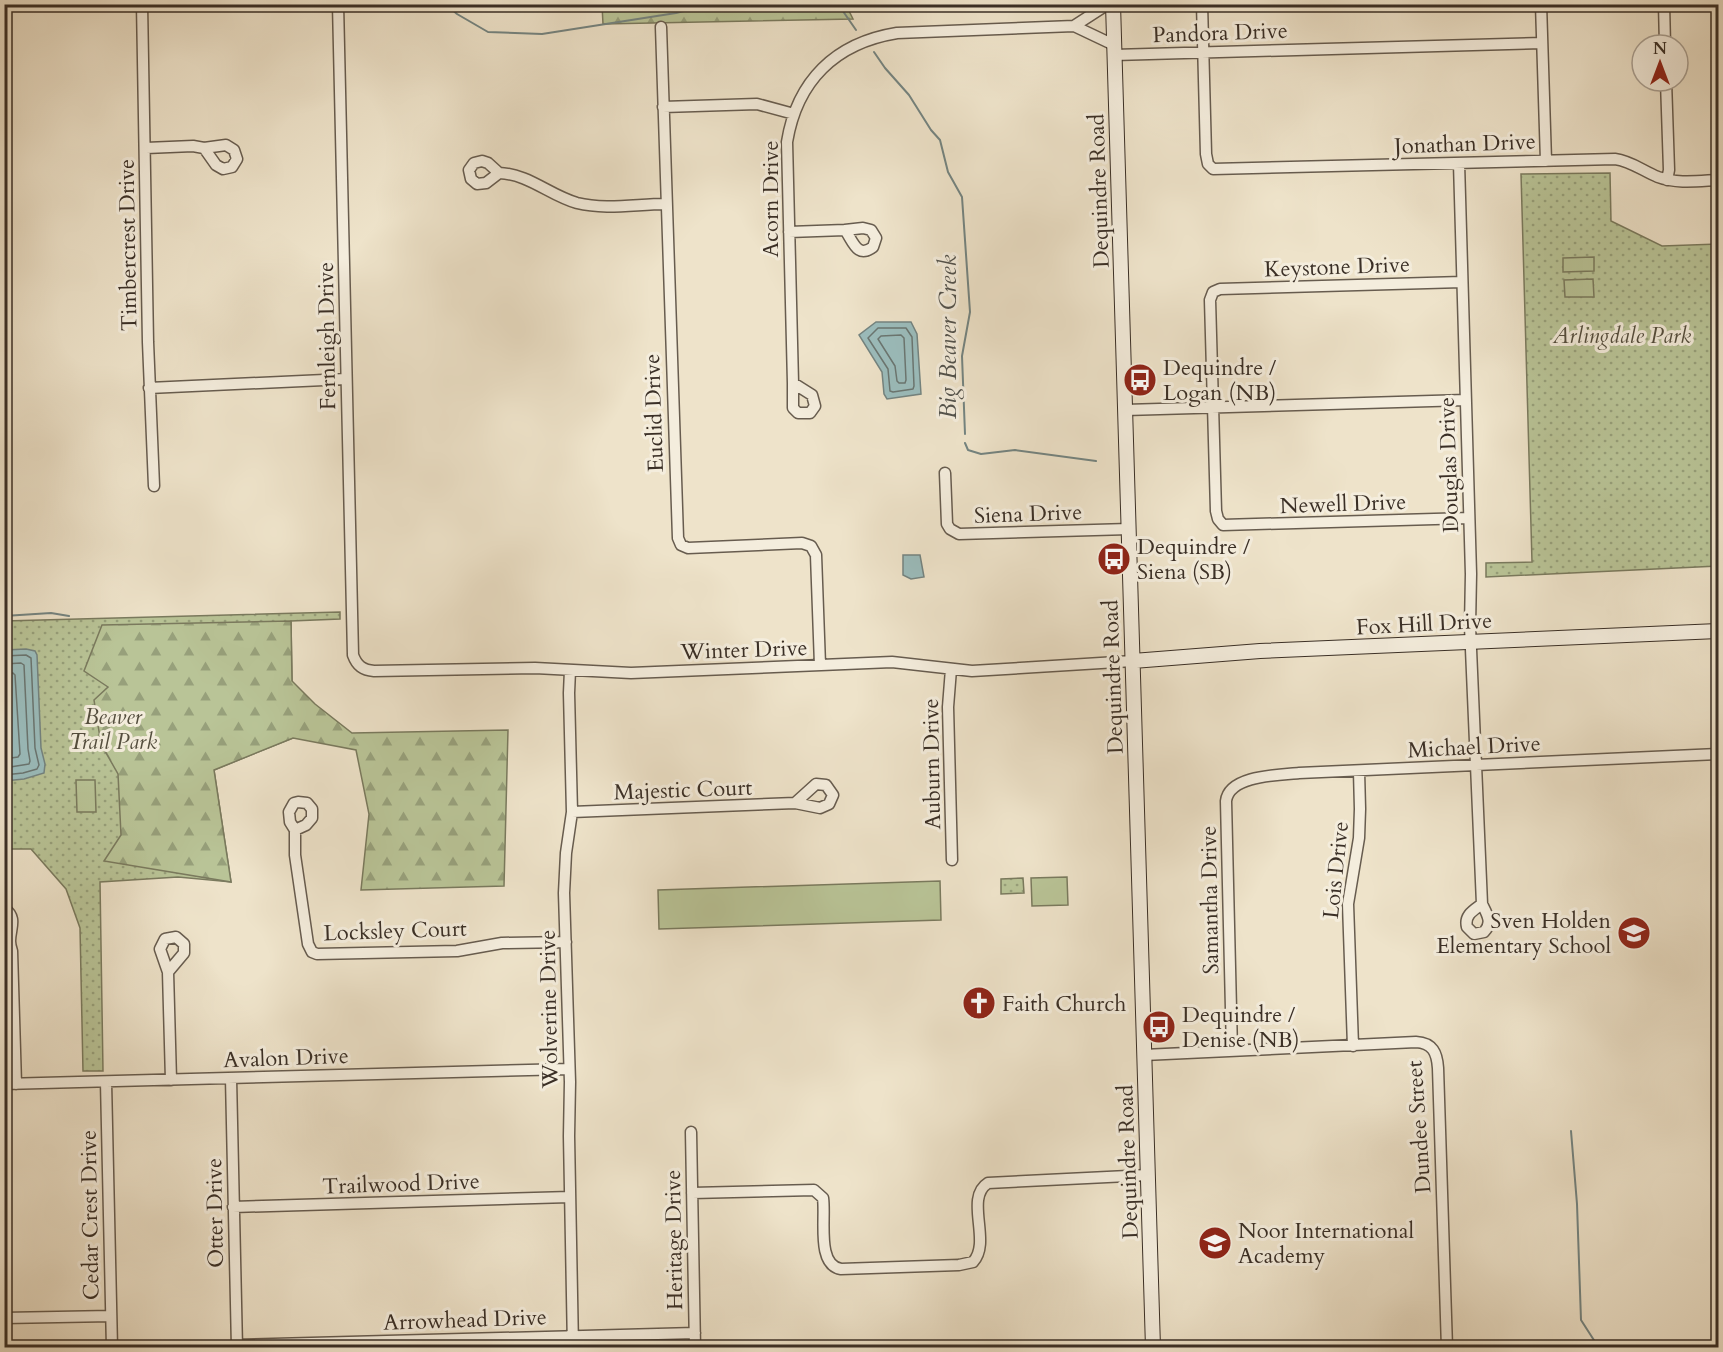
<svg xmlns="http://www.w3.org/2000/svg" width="1723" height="1352" viewBox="0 0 1723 1352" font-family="Cardo,serif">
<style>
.green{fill:url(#green-dots);stroke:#7a7a5e;stroke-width:1.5}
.forest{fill:url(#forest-firs);stroke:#7a7a5e;stroke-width:1.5}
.pitch{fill:#b9c497;stroke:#7a7a5e;stroke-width:1.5}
.water{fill:#9bbdbd;stroke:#748481;stroke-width:1.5}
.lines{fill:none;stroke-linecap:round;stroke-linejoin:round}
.shore{stroke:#6a7672;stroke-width:1.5}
.stream{stroke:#748481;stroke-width:2}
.street-casing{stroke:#675c4f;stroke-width:13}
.secondary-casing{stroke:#3a2f26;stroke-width:16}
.street{stroke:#f4eddd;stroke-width:10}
.secondary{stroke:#f4eddd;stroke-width:14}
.labels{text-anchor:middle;stroke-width:6;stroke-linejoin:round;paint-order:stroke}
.street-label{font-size:22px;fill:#3a2f26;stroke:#f4eddd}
.park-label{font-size:22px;font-style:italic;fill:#534d3d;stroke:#f4eddd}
.poi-label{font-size:22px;fill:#3a2f26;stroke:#f4eddd;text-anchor:start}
.water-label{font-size:24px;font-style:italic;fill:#52524c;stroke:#f4eddd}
</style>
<defs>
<pattern id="green-dots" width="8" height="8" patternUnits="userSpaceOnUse" patternTransform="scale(1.5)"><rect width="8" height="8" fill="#b9c497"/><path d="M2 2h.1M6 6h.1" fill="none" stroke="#97a07b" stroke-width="1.8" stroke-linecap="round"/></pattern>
<pattern id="forest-firs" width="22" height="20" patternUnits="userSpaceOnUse" patternTransform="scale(1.5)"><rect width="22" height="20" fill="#b9c497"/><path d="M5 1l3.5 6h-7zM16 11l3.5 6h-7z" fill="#97a07b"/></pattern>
</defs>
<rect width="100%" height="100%" fill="#eee3ca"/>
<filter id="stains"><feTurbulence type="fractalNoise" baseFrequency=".00333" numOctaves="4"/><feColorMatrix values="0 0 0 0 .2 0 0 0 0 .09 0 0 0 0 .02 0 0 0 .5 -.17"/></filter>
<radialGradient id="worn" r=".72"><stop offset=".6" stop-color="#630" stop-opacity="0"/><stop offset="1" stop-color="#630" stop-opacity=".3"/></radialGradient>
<path class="green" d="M1610 173 1611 221 1662 246 1718 244V566L1486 577V563L1532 562 1521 174Z
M340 612V619L291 621 293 738 214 770 231 882 178 877 100 882 103 1071H83L80 928 66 889 31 849H5L4 621Z
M1023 878 1024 893 1001 894V879Z"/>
<path class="forest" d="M602 5H846L853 19 603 24Z
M291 621 292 681 315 704 352 733 508 730 504 886 361 890 369 814 356 750 293 738 214 770 231 882 104 861 121 835 118 774 101 744 94 700 108 687 84 671 102 625Z"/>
<path class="pitch" d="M1594 257V271L1563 272V258Z
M1593 279 1594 297H1565L1564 280Z
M76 780H95L96 812H77Z
M1067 877 1068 905 1032 906 1031 878Z
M940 881 941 920 659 929 658 890Z"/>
<path class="water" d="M876 322H911L917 334 921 394 887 399 884 394 882 372 859 335Z
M903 555H920L924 577 911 579 903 575Z
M26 649 35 651 37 655 41 748 45 764 44 773 24 779 5 781V650Z
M860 1342 865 1344 869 1347H767L773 1344Z"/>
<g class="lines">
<path class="shore" d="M878 328H906L912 337 914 386 913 389 893 392 890 391 888 369 868 338Z
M901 335 904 338 906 380 905 383H899L897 381 895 366 878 339 881 336Z
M4 656 26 655 31 658 35 748 39 765 37 769 23 773 4 775
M4 664 21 663 24 665 28 749 30 761 29 764 4 768
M4 673H13L15 675 20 754 18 757 4 759"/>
<path class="stream" d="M446 4 457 14 488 32 542 34 676 13 692 9 702 4
M838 4 856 30
M874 52 885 68 909 95 931 130 940 140 948 172 962 197 970 312 962 356 965 434
M965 443 968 450 981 454 1015 450 1096 461
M4 616 51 613 69 616
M1571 1131 1577 1204 1581 1320 1599 1348"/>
<g class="street-casing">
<path id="street" d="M142 4 148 342 154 486
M338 4 353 655C357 666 363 670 374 671L535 668 631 673 892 662 972 671 1133 661
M1202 4 1206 154 1208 164 1213 169 1615 159C1631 161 1643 171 1658 177 1677 184 1698 181 1718 180
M1541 4 1546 161
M1664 4 1665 45
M1074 26 1108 4
M661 27 678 538 681 545 688 548 802 543 811 546 816 555 820 665
M1114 55 1542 43
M1666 81 1669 170 1667 180
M663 107 757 104 794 114
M226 145 234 150 237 159 232 167 223 169 216 165 204 148Z
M146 148 193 146 204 148
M482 161 488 163 499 173 486 183 477 184 471 179 469 170 474 163Z
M1459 163 1471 574 1470 626 1482 904C1474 910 1464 915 1467 927L1474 934 1484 932C1493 923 1487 914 1482 904
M499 173C529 174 549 195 577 203 605 210 637 204 665 204
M863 228 871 230 876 238 873 247C857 259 853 241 845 230Z
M789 232 845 230
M1462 282 1220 289 1213 292 1210 300 1216 511 1218 519 1223 525 1469 518
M793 383 787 142C797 81 835 43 897 33L1074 26 1114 45
M793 383 812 395 815 406 810 413H798L793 408Z
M149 388 346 379
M1125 410 1466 400
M945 473 947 524 950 529 959 534 1129 529
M951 669 948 707 952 860
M570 670 569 693 572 812 566 853 564 893 570 1082 569 1136 573 1348
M572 812 795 803 820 808 829 804 833 795 826 785 816 784 795 803
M295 830 306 825 312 818V809L307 803 298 802 294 803 289 812 290 822 295 830V855L308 944 312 952 317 954 457 951 502 943 566 942
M4 908C18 918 10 928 10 941 10 945 11 948 12 951L16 1084
M168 972 184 953V944L176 937 165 939 160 949 168 972 171 1080
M1353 1046 1348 904 1359 838 1360 809 1359 771
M1232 1051 1226 801C1229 775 1279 775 1299 773L1718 754
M1144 1055 1416 1042C1433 1043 1437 1053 1438 1068L1447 1348
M231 1078 237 1348
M106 1082 112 1348
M4 1084 569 1069
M691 1132 695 1348
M692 1193 814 1190 823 1198C826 1218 816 1265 841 1269L959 1265 973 1262C992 1242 964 1198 988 1183L1148 1175
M233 1207 570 1197
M4 1318 111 1316
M236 1345 695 1333"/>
</g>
<g class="secondary-casing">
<path id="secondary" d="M1113 4 1153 1348
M1133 661 1260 651 1718 631"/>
</g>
<use href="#street" class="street"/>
<use href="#secondary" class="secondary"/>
</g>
<defs>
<g id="bus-disc" transform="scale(1.725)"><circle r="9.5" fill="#8f2418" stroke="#f4eddd"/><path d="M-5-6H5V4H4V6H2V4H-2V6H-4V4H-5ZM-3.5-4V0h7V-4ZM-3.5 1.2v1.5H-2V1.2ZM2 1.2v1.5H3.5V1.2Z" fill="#fff"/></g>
<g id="school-disc" transform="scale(1.725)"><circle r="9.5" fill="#8f2418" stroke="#f4eddd"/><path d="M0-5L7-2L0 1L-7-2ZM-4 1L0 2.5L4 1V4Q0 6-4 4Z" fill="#fff"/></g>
<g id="church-disc" transform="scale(1.725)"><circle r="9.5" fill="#8f2418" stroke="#f4eddd"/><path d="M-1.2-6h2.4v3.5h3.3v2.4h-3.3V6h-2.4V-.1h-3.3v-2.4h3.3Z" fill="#fff"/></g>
</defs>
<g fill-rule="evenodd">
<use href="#bus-disc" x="1140" y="380"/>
<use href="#bus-disc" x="1114" y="559"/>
<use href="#school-disc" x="1634" y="933"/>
<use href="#church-disc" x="979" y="1003"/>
<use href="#bus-disc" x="1159" y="1027"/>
<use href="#school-disc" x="1215" y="1243"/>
</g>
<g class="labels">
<g class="street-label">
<text transform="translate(1220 32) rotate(-2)" y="8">Pandora Drive</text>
<text transform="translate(1465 143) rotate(-2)" y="8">Jonathan Drive</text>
<text transform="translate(1098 191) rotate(-92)" y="8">Dequindre Road</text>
<text transform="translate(770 199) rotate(-90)" y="8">Acorn Drive</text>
<text transform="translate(127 245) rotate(-91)" y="8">Timbercrest Drive</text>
<text transform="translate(1337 266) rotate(-2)" y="8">Keystone Drive</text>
<text transform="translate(326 336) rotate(-91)" y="8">Fernleigh Drive</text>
<text transform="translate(653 413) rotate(-92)" y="8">Euclid Drive</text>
<text transform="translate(1448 465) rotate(-92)" y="8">Douglas Drive</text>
<text transform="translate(1343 503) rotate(-2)" y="8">Newell Drive</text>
<text transform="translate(1028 513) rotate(-2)" y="8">Siena Drive</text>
<text transform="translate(1424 623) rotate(-3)" y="8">Fox Hill Drive</text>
<text transform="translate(744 649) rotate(-2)" y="8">Winter Drive</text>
<text transform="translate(1112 677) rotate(-92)" y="8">Dequindre Road</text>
<text transform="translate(1474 746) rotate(-3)" y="8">Michael Drive</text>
<text transform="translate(931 764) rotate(-91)" y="8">Auburn Drive</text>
<text transform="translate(683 789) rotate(-2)" y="8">Majestic Court</text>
<text transform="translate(1335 870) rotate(-84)" y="8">Lois Drive</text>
<text transform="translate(1209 900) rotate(-91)" y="8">Samantha Drive</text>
<text transform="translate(395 930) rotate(-2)" y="8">Locksley Court</text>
<text transform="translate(548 1009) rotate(-91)" y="8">Wolverine Drive</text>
<text transform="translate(286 1057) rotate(-2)" y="8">Avalon Drive</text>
<text transform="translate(1418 1127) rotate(-94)" y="8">Dundee Street</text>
<text transform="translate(1127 1162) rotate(-92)" y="8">Dequindre Road</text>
<text transform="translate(401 1183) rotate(-2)" y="8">Trailwood Drive</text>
<text transform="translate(214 1213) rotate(-91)" y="8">Otter Drive</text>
<text transform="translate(89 1215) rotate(-91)" y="8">Cedar Crest Drive</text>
<text transform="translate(673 1240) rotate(-91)" y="8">Heritage Drive</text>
<text transform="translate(465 1319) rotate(-2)" y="8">Arrowhead Drive</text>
</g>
<g class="park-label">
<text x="1622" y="343">Arlingdale Park</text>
<text x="113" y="724">Beaver<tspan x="113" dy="25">Trail Park</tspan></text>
</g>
<g class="poi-label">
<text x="1163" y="375">Dequindre /<tspan x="1163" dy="25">Logan (NB)</tspan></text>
<text x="1137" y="554">Dequindre /<tspan x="1137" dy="25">Siena (SB)</tspan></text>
<text x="1611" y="928" text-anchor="end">Sven Holden<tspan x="1611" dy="25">Elementary School</tspan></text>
<text x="1002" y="1011">Faith Church</text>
<text x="1182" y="1022">Dequindre /<tspan x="1182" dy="25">Denise (NB)</tspan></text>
<text x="1238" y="1238">Noor International<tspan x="1238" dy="25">Academy</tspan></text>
</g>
<g class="water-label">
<text transform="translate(948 337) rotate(-90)" y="8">Big Beaver Creek</text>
</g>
</g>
<rect width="1723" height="1352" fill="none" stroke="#eee3ca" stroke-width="24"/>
<rect x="6" y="6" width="1711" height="1340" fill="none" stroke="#3a2f26" stroke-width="3"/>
<rect x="12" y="12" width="1699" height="1328" fill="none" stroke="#3a2f26" stroke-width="1.5"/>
<g transform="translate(1660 63)"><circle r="28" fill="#f4eddd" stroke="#aaa194" stroke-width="1.5"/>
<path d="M0-4.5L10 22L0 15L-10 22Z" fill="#8f2418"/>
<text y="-9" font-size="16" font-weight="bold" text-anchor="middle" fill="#3a2f26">N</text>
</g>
<rect width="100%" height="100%" filter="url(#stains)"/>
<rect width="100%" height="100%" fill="url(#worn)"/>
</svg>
